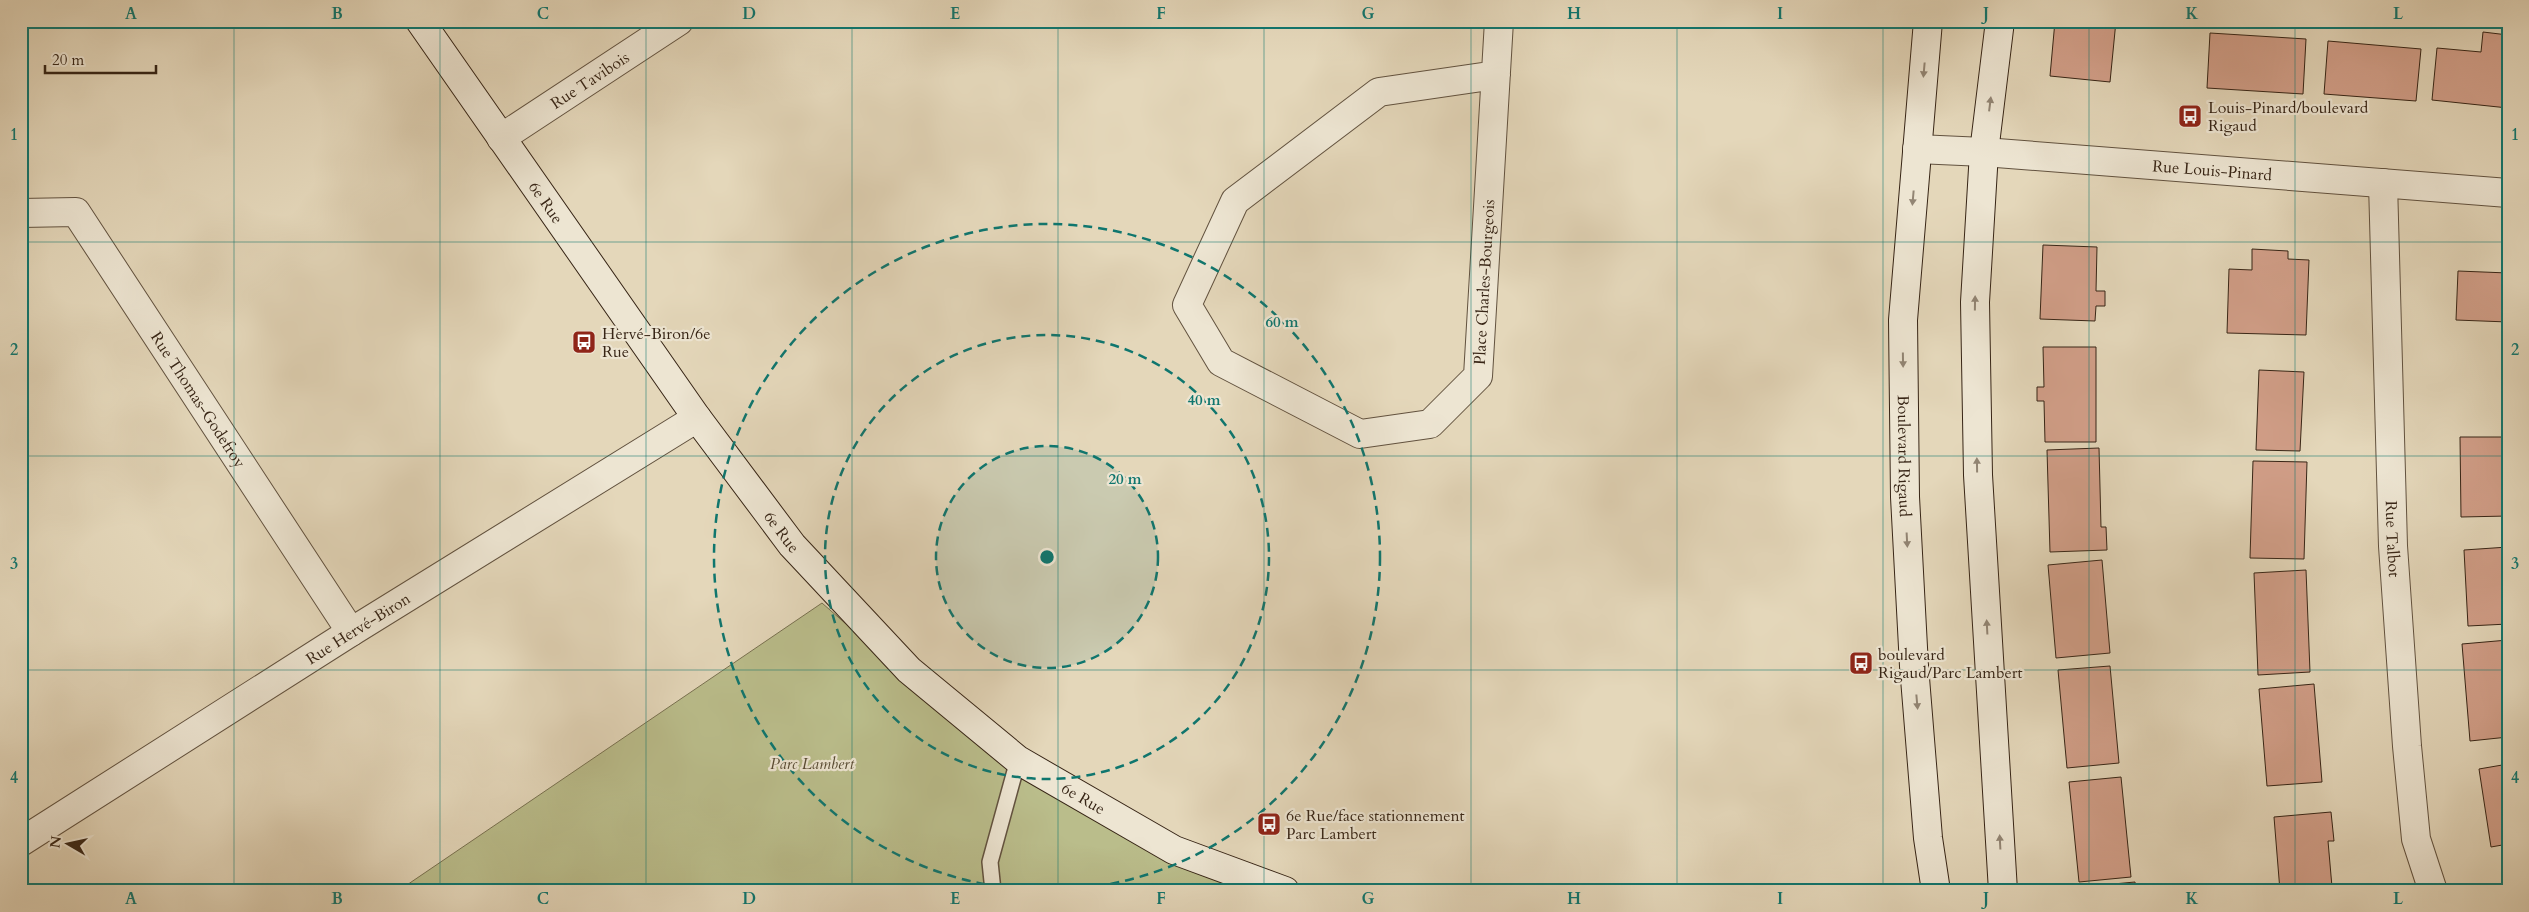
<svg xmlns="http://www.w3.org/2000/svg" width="2529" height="912" viewBox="0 0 2529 912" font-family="Cardo,serif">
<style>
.green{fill:#babd8b;stroke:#787150}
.building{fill:#d29f89;stroke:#372516}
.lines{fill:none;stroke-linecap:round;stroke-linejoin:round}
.lane-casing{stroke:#62523f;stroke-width:18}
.street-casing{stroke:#62523f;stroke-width:30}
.secondary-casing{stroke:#372516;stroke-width:30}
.lane{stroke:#ede5d2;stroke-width:15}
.street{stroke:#ede5d2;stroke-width:28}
.secondary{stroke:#ede5d2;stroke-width:28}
.oneway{fill:#928574}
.grid{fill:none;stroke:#0f766e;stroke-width:1;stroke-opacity:0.55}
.ring{fill:none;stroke:#0f766e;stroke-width:2.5;stroke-dasharray:9 6}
.labels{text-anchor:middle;stroke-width:4.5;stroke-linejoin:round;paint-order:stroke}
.street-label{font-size:16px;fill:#372516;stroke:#ede5d2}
.poi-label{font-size:16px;fill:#372516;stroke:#ede5d2;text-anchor:start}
.park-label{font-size:16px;font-style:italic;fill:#584b33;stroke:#ede5d2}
.centre{fill:#0f766e;stroke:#ede5d2;stroke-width:2.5}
.ring-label{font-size:15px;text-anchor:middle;font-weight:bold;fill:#0f766e;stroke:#ede5d2;stroke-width:4.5;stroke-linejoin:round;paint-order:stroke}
.neatline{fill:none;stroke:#0f766e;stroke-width:2}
.grid-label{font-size:16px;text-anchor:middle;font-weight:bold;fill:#0f766e}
</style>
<rect width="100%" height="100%" fill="#e4d7ba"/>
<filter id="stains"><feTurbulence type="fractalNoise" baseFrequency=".004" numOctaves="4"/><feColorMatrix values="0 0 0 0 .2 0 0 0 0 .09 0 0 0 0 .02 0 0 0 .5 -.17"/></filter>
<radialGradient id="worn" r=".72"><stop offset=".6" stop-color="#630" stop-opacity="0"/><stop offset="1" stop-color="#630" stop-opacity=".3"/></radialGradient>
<path class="green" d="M822 603 1021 777 1270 891H398Z"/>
<path class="building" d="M2055 21H2116L2110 82 2050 76Z
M2483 32 2508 35V108L2432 100 2437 48 2481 52Z
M2210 33 2306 39 2303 94 2207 88Z
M2328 41 2421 49 2416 101 2324 94Z
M2043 245 2097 247 2096 291H2105V306H2096L2095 321 2040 319Z
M2252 249 2288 251V259L2309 260 2306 335 2227 333 2229 269 2252 270Z
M2458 271 2508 273V322L2456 320Z
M2043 347H2096V442H2045L2044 401H2037V387H2044Z
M2259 370 2304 372 2300 451 2256 450Z
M2460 437H2508V516L2461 517Z
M2099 448 2101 527H2106L2107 550 2050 552 2047 450Z
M2253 461 2307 462 2304 559 2250 558Z
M2508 547V624L2468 626 2464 550Z
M2102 560 2110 653 2056 658 2048 565Z
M2306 570 2310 672 2258 675 2254 573Z
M2508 640V737L2470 741 2462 644Z
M2110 666 2119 763 2067 768 2058 670Z
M2314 684 2322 782 2267 786 2259 689Z
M2508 764V844L2491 847 2479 769Z
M2121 777 2131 877 2079 882 2069 782Z
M2331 812 2334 841H2328L2332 887 2280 891 2274 817Z
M2135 882 2136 891H2081V887Z"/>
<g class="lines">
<g class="lane-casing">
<path id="lane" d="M993 891 990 862 1018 760"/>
</g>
<g class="street-casing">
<g id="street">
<path id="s1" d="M1496 75 1379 92 1235 201 1187 305 1221 362 1360 434 1430 424 1478 376 1499 21"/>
<path id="s2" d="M501 138 679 21"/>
<path id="s3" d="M1917 149 1984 152 2508 193"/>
<path id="s4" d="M2383 183 2393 546 2407 746 2416 839 2433 891"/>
<path id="s5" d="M21 213 76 212 351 632"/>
<path id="s6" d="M21 842 351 632 697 418"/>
</g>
</g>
<g class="secondary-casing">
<g id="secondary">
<path id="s7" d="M420 21 697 418 792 545 909 670 1018 760 1174 850 1285 891"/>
<path id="s8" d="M1928 21 1903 320 1905 497 1914 666 1928 838 1936 891"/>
<path d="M2000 21 1984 152 1975 302 1978 475 2003 891"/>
</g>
</g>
<use href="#lane" class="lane"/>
<use href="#street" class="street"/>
<use href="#secondary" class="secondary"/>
</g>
<defs><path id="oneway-solid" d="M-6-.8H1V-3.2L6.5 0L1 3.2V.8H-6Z" transform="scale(1.25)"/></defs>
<g class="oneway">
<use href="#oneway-solid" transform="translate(1924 70) rotate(95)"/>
<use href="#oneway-solid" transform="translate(1990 104) rotate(-83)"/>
<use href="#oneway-solid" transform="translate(1913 198) rotate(95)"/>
<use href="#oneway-solid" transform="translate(1975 303) rotate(-89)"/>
<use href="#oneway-solid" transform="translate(1903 360) rotate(89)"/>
<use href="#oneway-solid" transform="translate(1977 465) rotate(-91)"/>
<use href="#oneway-solid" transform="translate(1907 540) rotate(87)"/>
<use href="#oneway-solid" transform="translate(1987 627) rotate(-93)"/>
<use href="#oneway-solid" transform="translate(1917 702) rotate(85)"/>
<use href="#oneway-solid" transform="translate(2000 842) rotate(-93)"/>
</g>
<path class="grid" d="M234 21V891M440 21V891M646 21V891M852 21V891M1058 21V891M1264 21V891M1471 21V891M1677 21V891M1883 21V891M2089 21V891M2295 21V891M21 242H2508M21 456H2508M21 670H2508"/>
<circle cx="1047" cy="557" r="111" fill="#0f766e" fill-opacity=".12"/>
<g class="ring">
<circle cx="1047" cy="557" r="111"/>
<circle cx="1047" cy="557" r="222"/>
<circle cx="1047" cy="557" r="333"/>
</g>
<defs>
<g id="bus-square" transform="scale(1.25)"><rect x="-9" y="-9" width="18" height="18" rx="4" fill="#8f2418" stroke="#ede5d2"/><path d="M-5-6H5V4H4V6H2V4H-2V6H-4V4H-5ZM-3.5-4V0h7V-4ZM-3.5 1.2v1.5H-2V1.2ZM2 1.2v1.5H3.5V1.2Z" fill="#fff"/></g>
</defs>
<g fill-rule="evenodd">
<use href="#bus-square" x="2190" y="116"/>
<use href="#bus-square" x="584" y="342"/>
<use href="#bus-square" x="1861" y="663"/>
<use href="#bus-square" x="1269" y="824"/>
</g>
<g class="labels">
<g class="street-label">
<text dy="6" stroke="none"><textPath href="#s2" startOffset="106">Rue Tavibois</textPath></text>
<text dy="6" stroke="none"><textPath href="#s3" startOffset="296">Rue Louis-Pinard</textPath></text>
<text dy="6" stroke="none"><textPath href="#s7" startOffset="221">6e Rue</textPath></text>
<text dy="6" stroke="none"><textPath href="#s1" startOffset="869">Place Charles-Bourgeois</textPath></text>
<text dy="6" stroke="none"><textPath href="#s5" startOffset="279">Rue Thomas-Godefroy</textPath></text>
<text dy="6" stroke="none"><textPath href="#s8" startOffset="436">Boulevard Rigaud</textPath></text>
<text dy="6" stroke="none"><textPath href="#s7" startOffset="626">6e Rue</textPath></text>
<text dy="6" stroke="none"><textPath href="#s4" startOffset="356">Rue Talbot</textPath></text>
<text dy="6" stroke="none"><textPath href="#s6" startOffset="399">Rue Hervé-Biron</textPath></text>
<text dy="6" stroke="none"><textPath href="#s7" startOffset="1031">6e Rue</textPath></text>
</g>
<g class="poi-label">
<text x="2208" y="113">Louis-Pinard/boulevard<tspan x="2208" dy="18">Rigaud</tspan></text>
<text x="602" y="339">Hervé-Biron/6e<tspan x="602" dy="18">Rue</tspan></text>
<text x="1878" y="660">boulevard<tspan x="1878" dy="18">Rigaud/Parc Lambert</tspan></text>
<text x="1286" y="821">6e Rue/face stationnement<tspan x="1286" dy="18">Parc Lambert</tspan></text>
</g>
<g class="park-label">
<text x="812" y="769">Parc Lambert</text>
</g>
</g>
<circle cx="1047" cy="557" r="8" class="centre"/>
<g class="ring-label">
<text x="1282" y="327">60 m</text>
<text x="1204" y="405">40 m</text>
<text x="1125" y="484">20 m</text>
</g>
<rect width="2529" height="912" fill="none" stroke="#e4d7ba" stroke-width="55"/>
<g transform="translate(68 844) rotate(279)" stroke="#ede5d2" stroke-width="4" paint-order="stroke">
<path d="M0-4L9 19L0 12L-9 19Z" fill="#372516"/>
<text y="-8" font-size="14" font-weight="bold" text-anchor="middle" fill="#372516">N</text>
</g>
<path d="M45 65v8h111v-8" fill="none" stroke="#372516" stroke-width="2.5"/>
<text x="52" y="65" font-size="15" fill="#372516" stroke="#ede5d2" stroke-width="4" paint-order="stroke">20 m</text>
<rect x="28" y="28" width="2474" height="856" class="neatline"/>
<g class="grid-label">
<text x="131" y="19">A</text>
<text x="337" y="19">B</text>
<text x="543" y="19">C</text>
<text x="749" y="19">D</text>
<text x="955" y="19">E</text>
<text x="1161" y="19">F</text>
<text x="1368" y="19">G</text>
<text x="1574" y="19">H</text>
<text x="1780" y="19">I</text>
<text x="1986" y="19">J</text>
<text x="2192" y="19">K</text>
<text x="2398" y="19">L</text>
<text x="14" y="140">1</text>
<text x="2515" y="140">1</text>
<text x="14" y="355">2</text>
<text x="2515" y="355">2</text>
<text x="14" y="569">3</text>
<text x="2515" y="569">3</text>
<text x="14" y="783">4</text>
<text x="2515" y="783">4</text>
<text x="131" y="904">A</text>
<text x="337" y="904">B</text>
<text x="543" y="904">C</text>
<text x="749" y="904">D</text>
<text x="955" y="904">E</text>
<text x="1161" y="904">F</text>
<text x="1368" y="904">G</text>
<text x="1574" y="904">H</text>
<text x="1780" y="904">I</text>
<text x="1986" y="904">J</text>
<text x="2192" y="904">K</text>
<text x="2398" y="904">L</text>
</g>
<rect width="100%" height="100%" filter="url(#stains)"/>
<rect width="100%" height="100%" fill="url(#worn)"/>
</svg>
